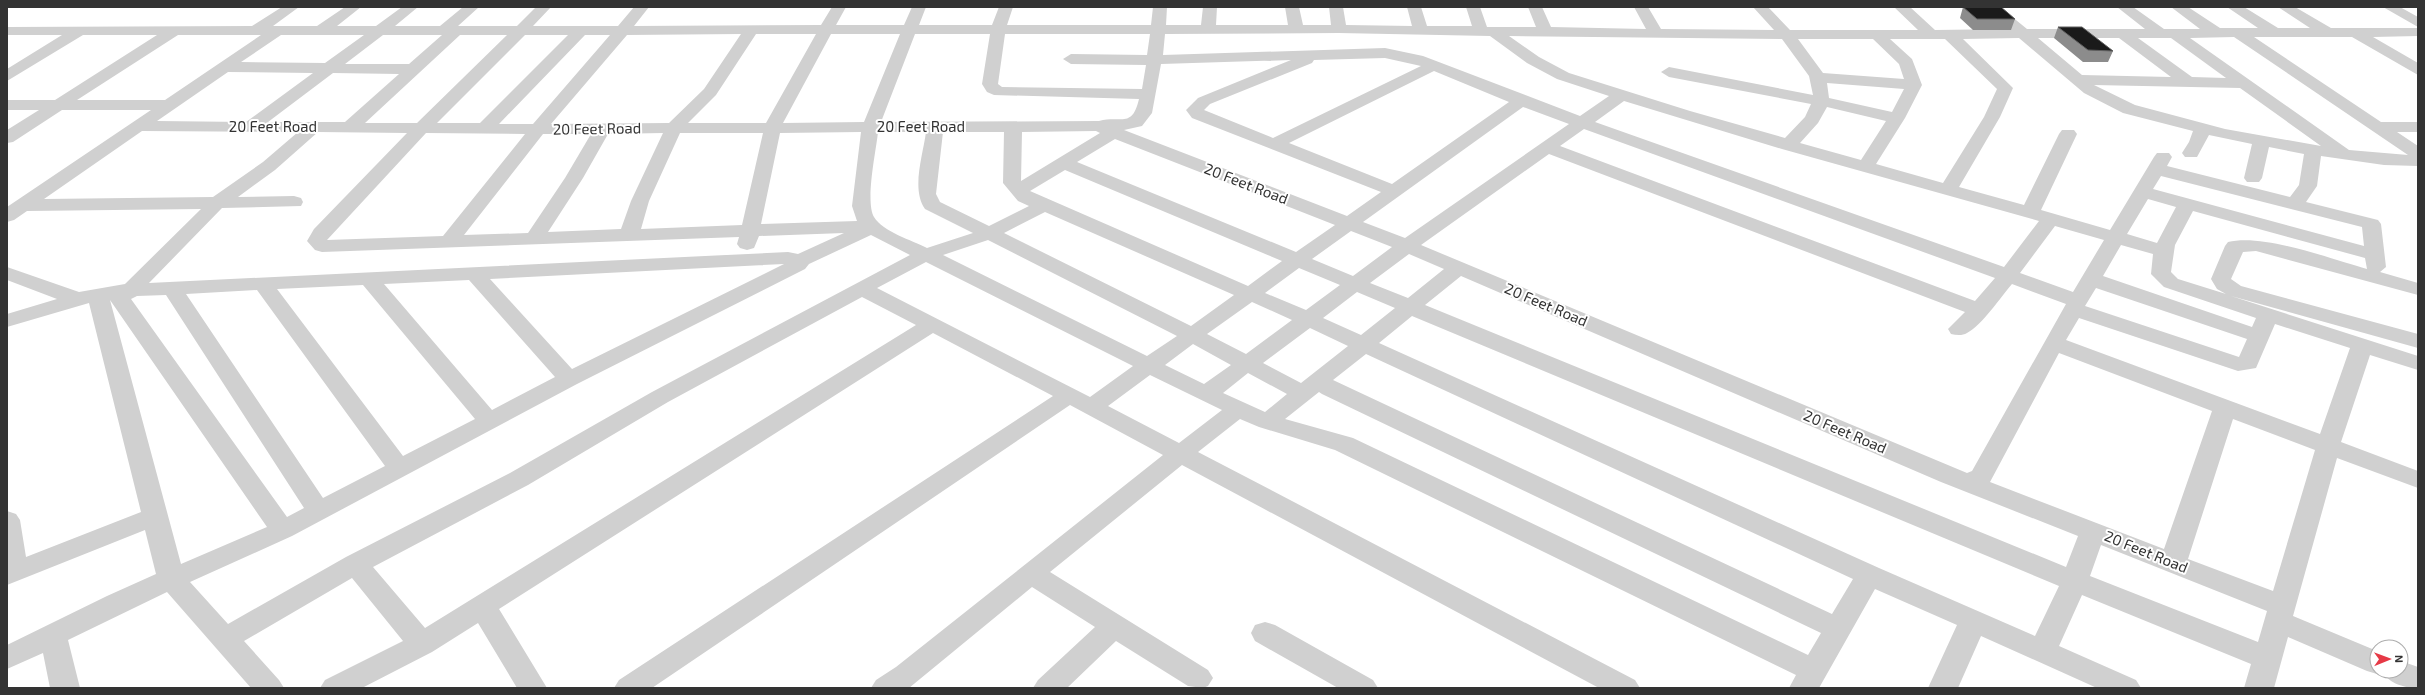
<svg xmlns="http://www.w3.org/2000/svg" width="2425" height="695" viewBox="0 0 2425 695" font-family="'Exo 2',sans-serif">
<style>
.lines{fill:none;stroke-linecap:round;stroke-linejoin:round}
.minor{fill:#d0d0d0;fill-rule:evenodd}
.wall{fill:#8c8c8c}
.building{fill:#1a1a1a;stroke:#5f5f5f}
.labels{text-anchor:middle;stroke-width:4;stroke-linejoin:round;paint-order:stroke}
.street-label{font-size:15px;fill:#333;stroke:#fff}
</style>
<rect width="100%" height="100%" fill="#fff"/>
<g class="lines">
<path class="minor" d="M282 7H299L273 26H317L345 7H361L337 26H376L402 7H418L395 26H440L463 7H479L458 26H517L536 7H551L533 26H618L634 7H649L634 26 821 25 832 7H846L836 25H904L912 7H926L919 25H992L999 7H1013L1007 25H1151L1153 7H1167L1166 25H1201L1203 7H1217L1216 25H1288L1285 7H1299L1303 25H1331L1329 7H1343L1346 25 1412 26 1407 7H1421L1427 26H1472L1466 7H1480L1487 27H1536L1528 7H1542L1551 27 1646 29 1634 7H1648L1661 29 1774 30 1753 7H1768L1790 30H1918L1894 7H1910L1935 30 2009 29 1984 7H2000L2027 29H2145L2117 7H2133L2164 29H2200L2171 7H2188L2220 28H2258L2227 7H2244L2278 28H2310L2278 7H2295L2331 28H2418V36L2373 37 2418 63V75L2352 37H2254L2381 122H2418V132H2397L2418 146V166L2384 165 2321 156 2317 186 2306 202 2378 220 2381 224 2386 267 2380 272 2418 283V295L2256 251 2243 252 2231 279 2241 286 2418 334V348L2231 296 2418 356V370L2370 355 2341 442 2418 471V488L2337 458 2293 616 2377 651V671H2401V661L2418 667V688C2405 688 2389 684 2383 672L2377 674 2367 671 2288 637 2274 688H2244L2251 664 2082 595 2059 646 2136 680 2141 688H2097L1981 636 1958 688H1928L1957 625 1875 589 1819 688H1789L1796 675 1335 450 1259 427 1240 419 1198 452 1635 680 1640 688H1599L1182 465 1050 572 1208 670 1213 678 1208 686 1203 688 1188 686 1116 641 1067 688H1033L1038 680 1095 627 1032 587 909 688H871L876 680 896 667 1163 455 1070 405 652 688H614L619 680 1053 396 933 333 499 609 547 688H517L478 623 432 652 362 688H320L325 680 403 641 352 578 244 641 279 680 284 688H251L167 592 68 640 80 688H50L43 653 7 669V645L107 596 156 574 145 530 7 585V511L16 514 20 520 26 557 141 512 89 303 7 327V314L57 299 7 280V267L79 292 125 284 201 209 27 211 14 220 7 222V207L151 110H62L13 142 7 143V130L39 110H7V100H55L157 35H83L7 81V69L62 35H7V27L252 26ZM1339 33 1490 36 1527 63 1557 79 1609 96 1580 116 1423 56 1385 48 1163 55 1165 34ZM741 34 704 89 669 123 551 124 627 35ZM756 34H816L766 123H688L716 95ZM831 34H900L864 122 783 123ZM915 34H990L982 84 987 92 994 95 1139 99C1132 129 1121 115 1099 121L881 122ZM1005 34H1150L1147 55 1071 54 1063 59 1071 64 1146 65 1142 89 1002 87 998 84ZM178 35H261L165 100H77ZM281 35H364L325 63 241 62ZM383 35H442L409 64H345ZM460 35H507L417 123H365ZM525 35H568L480 123H437ZM585 35H610L533 124H499ZM1509 36 1782 39 1809 76 1813 95 1669 67 1661 72 1669 77 1811 104 1805 117 1785 138 1690 111 1569 73 1539 57ZM2234 37 2408 155 2349 150 2190 38ZM2019 38 2084 93 2123 113 2193 131 2189 142 2182 153 2185 157H2197L2209 135 2252 144 2244 178 2247 182H2259L2262 178 2269 147 2304 154 2299 185 2290 197 2167 166 2172 157 2169 153H2157L2154 157 2110 230 2041 210 2077 134 2074 130H2062L2059 134 2024 205 1959 187 2000 117 2013 88 1963 39ZM2038 38H2119L2171 77 2082 75ZM2138 38H2171L2226 78 2192 77ZM1798 39H1873L1899 64 1904 79 1823 73ZM1890 39H1945L1997 89 1984 117 1943 183 1876 164 1905 118 1922 85 1912 59ZM1385 58 1421 66 1273 138 1204 110 1210 104 1312 63 1314 60ZM1291 60 1198 98 1186 110 1192 118 1381 192 1347 216 1124 130 1142 126 1152 113 1161 64ZM1434 71 1509 102 1392 184 1289 143ZM228 72 313 73 246 122 157 121ZM333 73 399 74 345 122H268ZM1827 83 1904 89 1892 112 1829 98ZM2094 85 2240 88 2321 146 2225 129 2135 105ZM1624 101 1782 149 2039 221 2004 267 1595 122ZM1523 107 1569 124 1405 238 1363 222ZM1827 107 1886 121 1861 160 1800 143 1818 123ZM1584 129 1995 278 1975 301 1560 146ZM142 131 298 132 263 162 213 197 44 199ZM1096 131 1100 133 1021 181 1022 132ZM318 132 407 133 314 229 307 241 315 250 322 252 739 237 737 244 740 248 747 250 754 248 759 236 844 233 798 254 788 252 149 283 222 208 301 206 303 202 301 198 294 196 238 197 275 170ZM861 132 852 206 857 221 761 224 780 133ZM878 132H926C923 155 911 189 925 209L973 233 927 248C912 240 883 232 874 217 865 201 876 152 878 132ZM943 132H1004L1003 183 1018 201 1029 206 989 226 940 202 936 194ZM426 133 525 134 443 236 327 240ZM663 133 631 201 621 229 548 232 583 178 608 134ZM680 133H763L742 225 641 229 649 201ZM543 134H591L565 178 528 233 464 235ZM1115 139 1335 225 1296 252 1077 162ZM1549 154 1965 312 1948 329 1951 334C1956 335 1962 336 1967 333 1982 325 2000 298 2012 284L2066 304 1972 471 1967 473 1421 245ZM1065 170 1282 261 1248 286 1030 191ZM2161 176 2362 227 2364 246 2153 189ZM2148 199 2176 207 2157 243 2127 234ZM2193 211 2365 258 2367 269C2331 259 2263 233 2228 242L2225 246 2211 279 2217 289 2226 294 2178 279 2171 272 2175 245ZM1045 212 1234 295 1191 326 1004 233ZM2055 226 2104 240 2073 292 2020 273ZM1351 231 1392 247 1353 276 1312 259ZM871 235 910 255 652 392 510 473 346 557 228 624 190 582 292 536 577 384 805 269 809 264ZM988 240 1177 336 1147 356 943 255ZM2121 245 2153 254 2151 274 2164 287 2256 318 2252 327 2103 276ZM1409 254 1444 269 1408 298 1370 283ZM926 262 1133 366 1090 397 877 288ZM784 264 572 369 490 279ZM1299 268 1340 285 1306 310 1265 293ZM1461 276 1941 482 2078 536 2066 567 1425 305ZM469 280 555 377 492 410 384 284ZM363 285 475 419 403 456 277 289ZM2096 288 2247 339 2239 357 2085 306ZM257 290 385 466 323 498 186 294ZM1357 292 1395 308 1361 335 1323 318ZM166 295 304 508 287 517 131 299 137 296ZM862 297 916 325 425 628 373 567 528 485 668 402ZM110 300 267 527 181 564ZM1252 302 1292 320 1246 354 1207 334ZM1412 316 2059 586 2035 636 1879 568 1379 343ZM2079 318 2238 371 2256 368 2275 324 2350 348 2320 434 2066 340ZM1310 328 1348 346 1301 383 1263 363ZM1193 344 1231 365 1204 384 1165 365ZM2059 353 2212 411 2164 549 1990 482ZM1366 354 1853 579 1832 614 1333 380ZM1248 373 1287 394 1265 412 1223 393ZM1150 375 1222 410 1179 443 1108 406ZM1319 392 1322 394 1821 633 1808 655 1353 438 1285 419ZM2233 419 2315 450 2273 591 2188 559ZM2101 545 2267 611 2258 642 2090 576Z
M2383 7H2400L2418 17V27Z
M1265 622 1275 625 1373 680 1378 688H1338L1255 641 1251 633 1255 625Z"/>
</g>
<path class="wall" d="M1963 7 2015 19 2011 30H1973L1960 18Z
M2058 27 2113 51 2108 62H2083L2054 38Z"/>
<path class="building" d="M1963 7H2001L2015 19H1977Z
M2058 27H2082L2113 51 2088 50Z"/>
<g class="labels">
<g class="street-label">
<text x="273" y="132">20 Feet Road</text>
<text x="921" y="132">20 Feet Road</text>
<text transform="translate(597 129) rotate(-1)" y="5">20 Feet Road</text>
<text transform="translate(1246 184) rotate(21)" y="5">20 Feet Road</text>
<text transform="translate(1546 305) rotate(23)" y="5">20 Feet Road</text>
<text transform="translate(1845 432) rotate(23)" y="5">20 Feet Road</text>
<text transform="translate(2146 552) rotate(22)" y="5">20 Feet Road</text>
</g>
</g>
<rect width="2425" height="695" fill="none" stroke="#333333" stroke-width="16"/>
<g transform="translate(2389 659) rotate(89)"><circle r="19" fill="#ffffff" stroke="#adadad"/>
<path d="M0-3L7 15L0 10L-7 15Z" fill="#e63946"/>
<text y="-6" font-size="11" font-weight="bold" text-anchor="middle" fill="#333333">N</text>
</g>
</svg>
